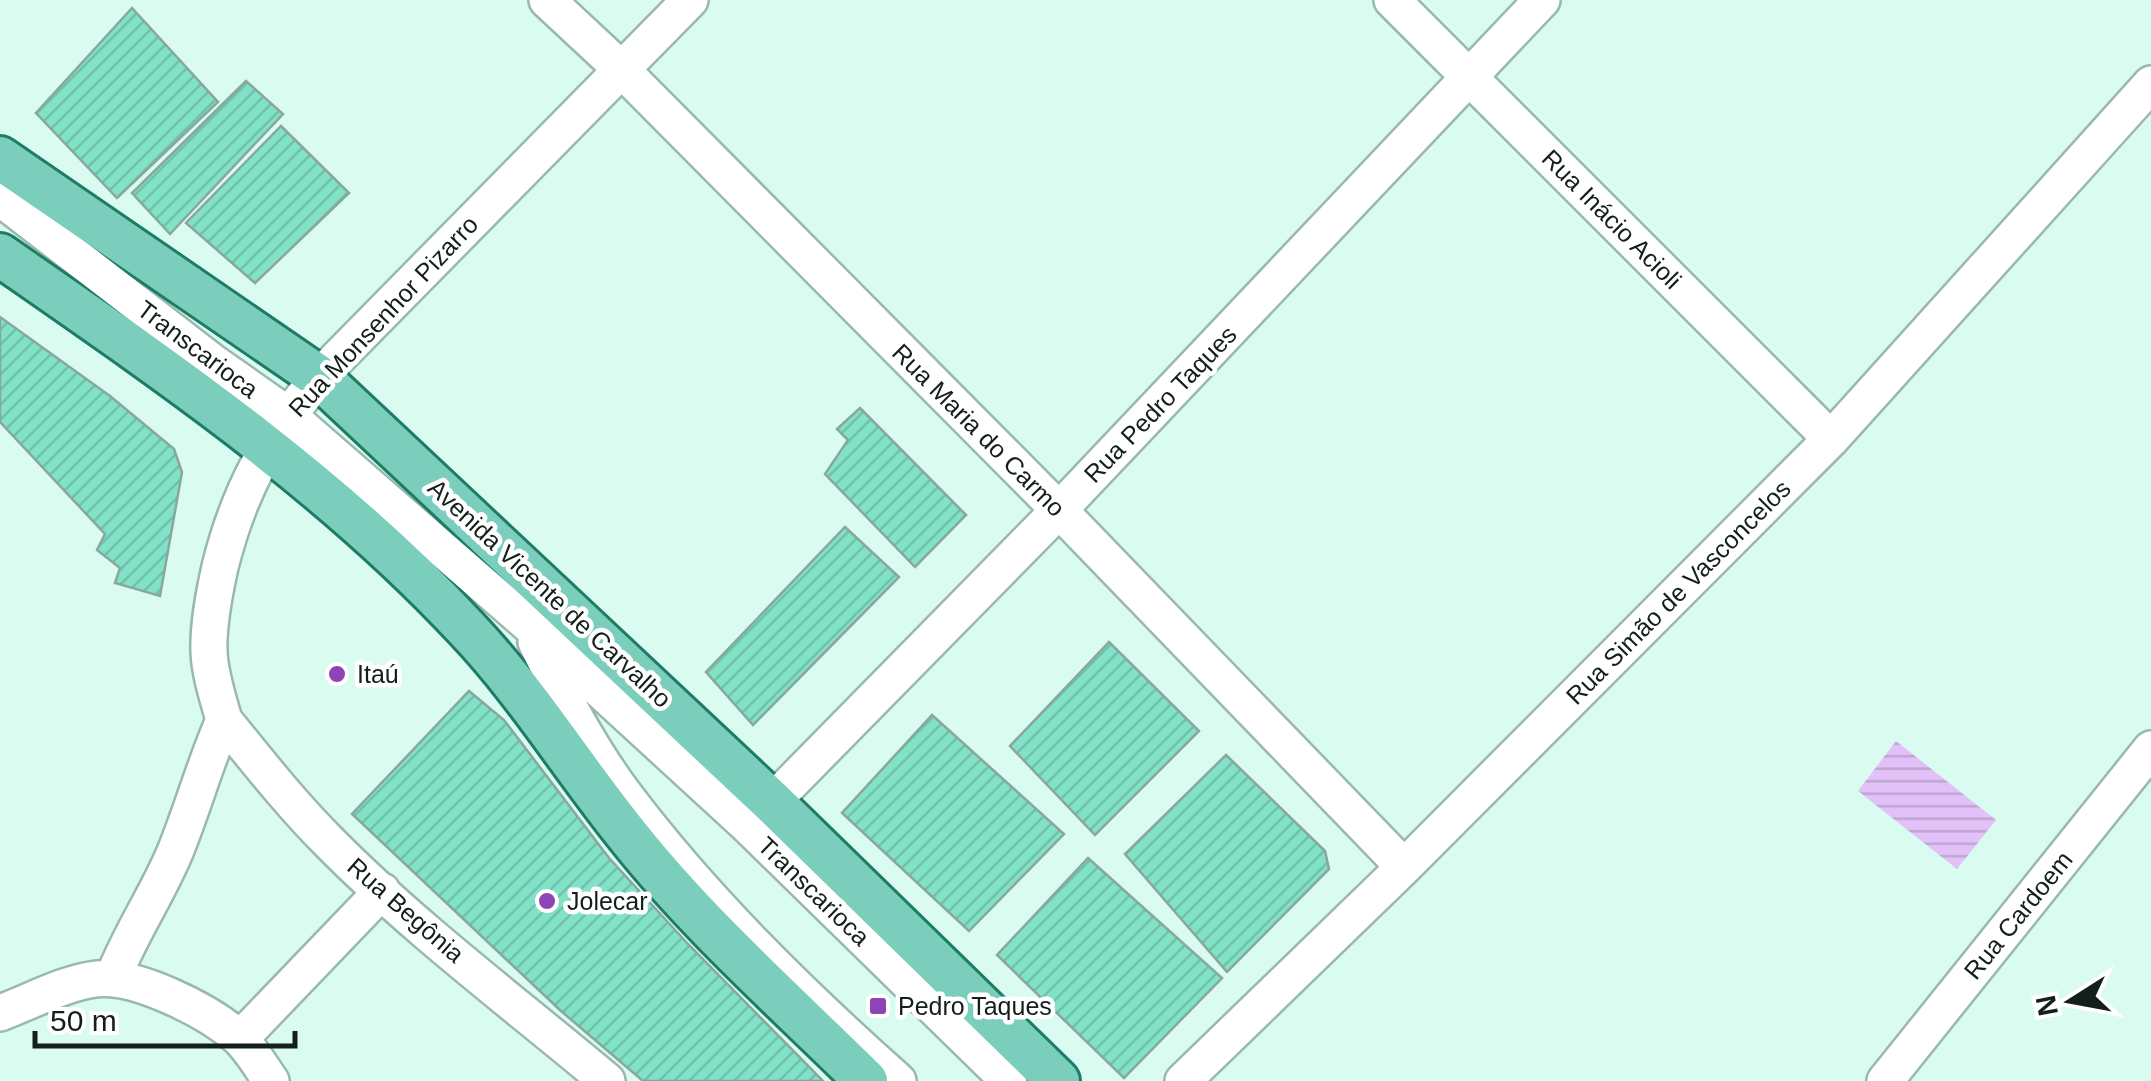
<svg xmlns="http://www.w3.org/2000/svg" width="2151" height="1081" viewBox="0 0 2151 1081" font-family="Helvetica,sans-serif">
<style>
.water{fill:url(#water-rules)}
.building{fill:url(#building-hatch);stroke:#88a79d;stroke-width:2.5}
.lines{fill:none;stroke-linecap:round;stroke-linejoin:round}
.minor-casing{stroke:#99b9ae;stroke-width:40}
.major-casing{stroke:#1d7b66;stroke-width:48}
.minor{stroke:#fff;stroke-width:35}
.major{stroke:#7bcebc;stroke-width:42}
.poi-dot{fill:#8d44b6;stroke:#fff;stroke-width:4}
.labels{text-anchor:middle;stroke-width:9;stroke-linejoin:round;paint-order:stroke}
.street-label{font-size:25px;fill:#131f1b;stroke:#fff}
.poi-label{font-size:25px;fill:#131f1b;stroke:#fff;text-anchor:start}
</style>
<defs>
<pattern id="water-rules" width="6" height="5" patternUnits="userSpaceOnUse" patternTransform="scale(2.5)"><rect width="6" height="5" fill="#e1c1f7"/><path d="M0 2.5h6" fill="none" stroke="#c0a5d3"/></pattern>
<pattern id="building-hatch" width="6" height="6" patternUnits="userSpaceOnUse" patternTransform="scale(2.5)"><rect width="6" height="6" fill="#82e2c7"/><path d="M-1 1l2-2M0 6l6-6M5 7l2-2" fill="none" stroke="#6fc1aa"/></pattern>
</defs>
<rect width="100%" height="100%" fill="#dafbf0"/>
<path class="water" d="M1896 741 1996 820 1957 869 1858 791Z"/>
<path class="building" d="M132 8 218 102 117 198 36 113Z
M246 81 283 114 170 234 132 193Z
M281 126 349 193 255 283 186 223Z
M0 317 110 396 174 449 182 472 160 596 115 583 120 568 97 550 105 534 0 422Z
M860 408 966 515 915 567 825 474 848 440 837 429Z
M845 527 899 577 753 725 706 672Z
M1109 642 1199 731 1095 835 1010 746Z
M469 691 504 720 609 858 688 944 823 1081H643L561 1011 352 814Z
M932 715 1064 834 969 931 842 813Z
M1226 755 1325 851 1329 869 1227 972 1125 854Z
M1088 858 1222 978 1124 1078 997 955Z"/>
<g class="lines">
<g class="minor-casing">
<path id="minor" d="M547 0 621 69 1059 510 1404 867
M1392 0 1831 439
M0 198 214 363 288 415 527 623 745 823 1009 1081
M536 642C561 694 589 747 624 794 703 899 800 994 898 1081
M224 720C258 762 291 804 329 842 414 928 514 1003 607 1081
M772 802 1059 510 1542 0
M113 978C130 934 157 895 175 852 193 808 205 763 224 720 218 698 210 675 209 652 208 624 214 594 220 567 239 490 269 437 319 377L690 0
M0 1013C30 1002 64 983 96 979 136 974 208 1011 238 1037 251 1049 261 1067 271 1081
M240 1039 382 891
M1183 1081 1404 867 1831 439 2151 84
M1885 1081 2151 749"/>
</g>
<g class="major-casing">
<path id="major" d="M0 158 319 377 772 802 1058 1081
M0 255C164 369 329 481 466 628 527 692 573 768 629 837 699 925 786 1002 866 1081"/>
</g>
<use href="#minor" class="minor"/>
<use href="#major" class="major"/>
</g>
<g class="poi-dot">
<circle cx="337" cy="674" r="10"/>
<circle cx="547" cy="901" r="10"/>
<rect x="868" y="996" width="20" height="20" rx="5"/>
</g>
<g class="labels">
<g class="street-label">
<text transform="translate(1612 219) rotate(45)" y="9">Rua Inácio Acioli</text>
<text transform="translate(383 316) rotate(-47)" y="9">Rua Monsenhor Pizarro</text>
<text transform="translate(198 349) rotate(37)" y="9">Transcarioca</text>
<text transform="translate(1160 404) rotate(-46)" y="9">Rua Pedro Taques</text>
<text transform="translate(979 430) rotate(45)" y="9">Rua Maria do Carmo</text>
<text transform="translate(1678 592) rotate(-45)" y="9">Rua Simão de Vasconcelos</text>
<text transform="translate(550 593) rotate(43)" y="9">Avenida Vicente de Carvalho</text>
<text transform="translate(814 891) rotate(44)" y="9">Transcarioca</text>
<text transform="translate(406 910) rotate(41)" y="9">Rua Begônia</text>
<text transform="translate(2018 915) rotate(-51)" y="9">Rua Cardoem</text>
</g>
<g class="poi-label">
<text x="357" y="683">Itaú</text>
<text x="567" y="910">Jolecar</text>
<text x="898" y="1015">Pedro Taques</text>
</g>
</g>
<g transform="translate(2071 1001) rotate(259)" stroke="#ffffff" stroke-width="8" paint-order="stroke">
<path d="M0-8L18 38L0 25L-18 38Z" fill="#131f1b"/>
<text y="-15" font-size="28" font-weight="bold" text-anchor="middle" fill="#131f1b">N</text>
</g>
<path d="M35 1031v15h260v-15" fill="none" stroke="#131f1b" stroke-width="5"/>
<text x="50" y="1031" font-size="30" fill="#131f1b" stroke="#ffffff" stroke-width="8" paint-order="stroke">50 m</text>
</svg>
